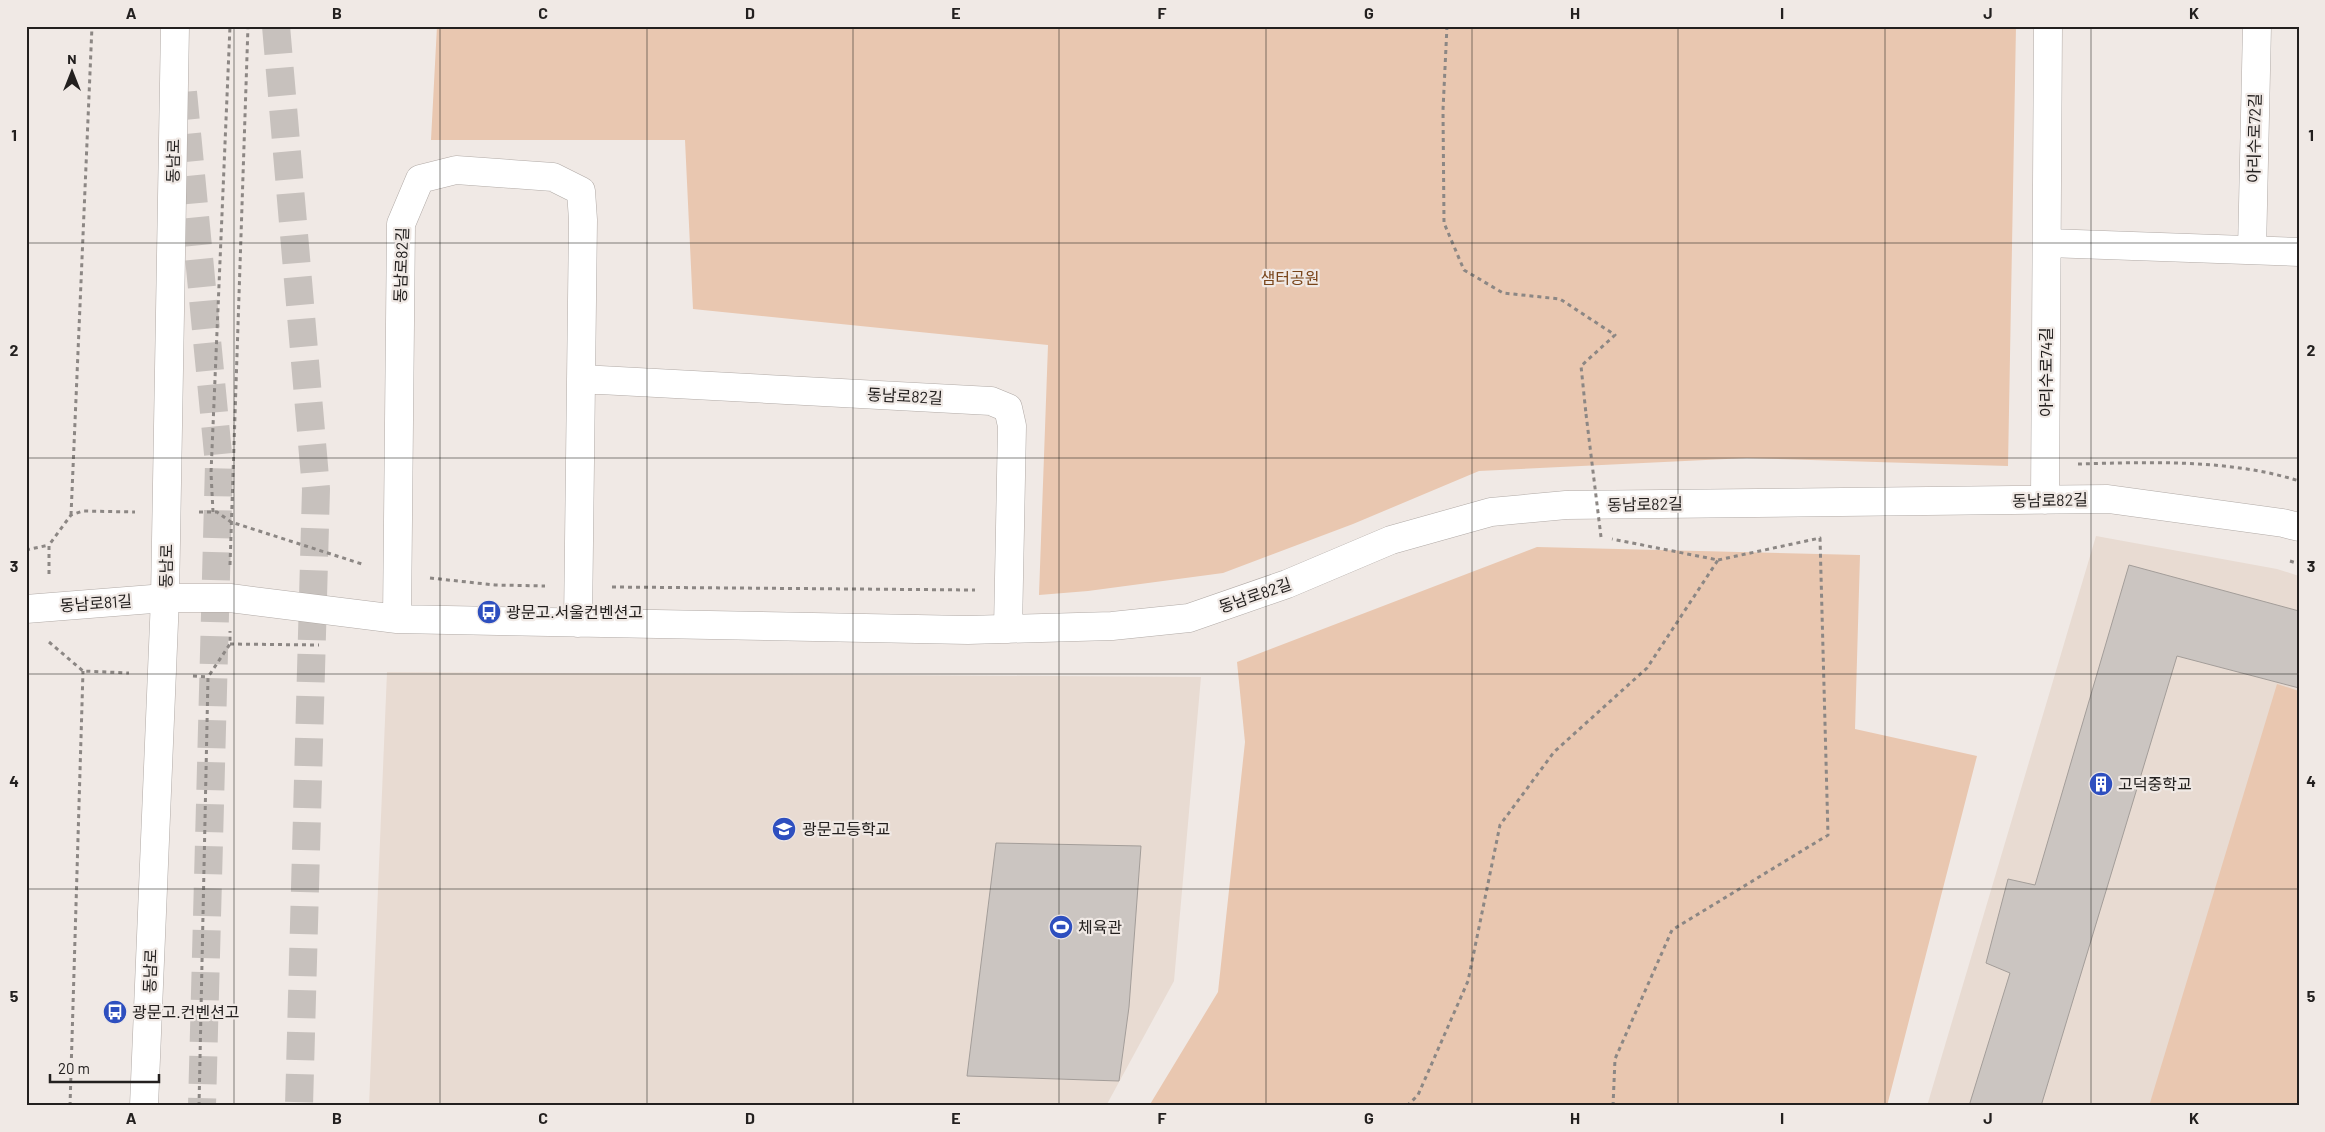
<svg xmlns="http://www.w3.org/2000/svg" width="2325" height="1132" viewBox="0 0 2325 1132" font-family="Barlow,'Noto Sans KR',sans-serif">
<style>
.built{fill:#e8dbd2}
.green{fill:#e9c7b0}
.building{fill:#cbc5c1;stroke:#a39d99}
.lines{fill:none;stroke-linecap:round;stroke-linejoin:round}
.motorway-tunnel{stroke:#c7c1bd;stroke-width:28;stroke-dasharray:28 14;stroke-linecap:butt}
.minor-casing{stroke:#b1aaa6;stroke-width:29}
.secondary-casing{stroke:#b1aaa6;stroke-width:29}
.path{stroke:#8c8784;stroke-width:3;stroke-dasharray:4 4;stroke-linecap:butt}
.minor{stroke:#fff;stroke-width:28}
.secondary{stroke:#fff;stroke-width:28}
.path-bridge{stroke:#8c8784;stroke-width:3;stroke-dasharray:4 4;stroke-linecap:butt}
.grid{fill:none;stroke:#23201f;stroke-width:1;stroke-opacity:0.55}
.labels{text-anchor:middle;stroke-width:4.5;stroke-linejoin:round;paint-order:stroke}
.street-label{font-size:16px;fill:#23201f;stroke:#f0e9e5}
.park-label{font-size:16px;fill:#784419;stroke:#f0e9e5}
.poi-label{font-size:16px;fill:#23201f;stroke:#f0e9e5;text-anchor:start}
.neatline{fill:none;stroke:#23201f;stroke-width:2}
.grid-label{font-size:16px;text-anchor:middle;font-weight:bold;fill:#23201f}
</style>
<rect width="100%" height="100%" fill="#f0e9e5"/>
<path class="built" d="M2096 536 2277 569 2299 576V1106H1927Z
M387 672 1201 677 1174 981 1106 1106H369Z"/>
<path class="green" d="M437 26H2016L2008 466 1747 458 1479 471 1353 524 1223 573 1088 591 1039 595 1048 345 693 309 685 140H431Z
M1537 547 1860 555 1855 729 1977 756 1887 1106H1149L1218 992 1245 742 1237 662Z
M2277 684 2299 691V1106H2149Z"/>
<path class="building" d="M2129 565 2299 611V688L2177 656 2041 1106H1969L2010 973 1986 963 2008 879 2035 885Z
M996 843 1141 846 1129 1007 1119 1081 967 1076Z"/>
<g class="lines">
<path class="motorway-tunnel" d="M276 26 316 489 299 1106
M183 92 219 464 202 1106"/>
<g class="minor-casing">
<path id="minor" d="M2048 243 2299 252
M2252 250 2257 26
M581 379 991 401 1008 408 1012 426 1008 629
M2045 500 2048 26
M26 609 165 598H230L397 619 968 630 1112 626 1189 618 1287 584 1391 540 1491 512 1566 505 2108 499 2283 523 2299 527
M397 619 401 224 420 179 456 170 553 177 581 191 583 220 578 623"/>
</g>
<g class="secondary-casing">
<path id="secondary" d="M144 1106 165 598 175 26"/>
</g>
<path class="path" d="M1447 26 1443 110 1444 223 1464 270 1503 293 1560 299 1615 335 1581 366 1586 414
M2078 464C2149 462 2231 459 2299 481
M199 512H217L231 522 365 565
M213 512 211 473 230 26
M71 515 92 26
M26 550 49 545
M2290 561 2299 564
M230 565 248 26
M49 574V545L71 515 83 511 135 512
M430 578 495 585 545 586
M612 587 975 590
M49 642 83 671 129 673
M230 644 319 645
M193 676 208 677
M70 1106 83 671
M199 1106 208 677 230 644V631
M1407 1106 1418 1095 1468 981 1500 825 1554 752 1647 668 1718 560 1612 539
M1613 1106 1615 1059 1672 930 1828 835 1820 538 1718 560"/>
<use href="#minor" class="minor"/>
<use href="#secondary" class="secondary"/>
<path class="path-bridge" d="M1586 414 1601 537"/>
</g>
<path class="grid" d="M234 26V1106M440 26V1106M647 26V1106M853 26V1106M1059 26V1106M1266 26V1106M1472 26V1106M1678 26V1106M1885 26V1106M2091 26V1106M26 243H2299M26 458H2299M26 674H2299M26 889H2299"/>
<defs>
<g id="bus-disc" transform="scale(1.25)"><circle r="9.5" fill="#2e4fbf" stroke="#f0e9e5"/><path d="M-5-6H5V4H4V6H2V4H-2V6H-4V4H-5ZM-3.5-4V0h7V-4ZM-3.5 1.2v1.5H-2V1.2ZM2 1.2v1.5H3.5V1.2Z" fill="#fff"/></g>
<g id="building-disc" transform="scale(1.25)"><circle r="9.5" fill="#2e4fbf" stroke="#f0e9e5"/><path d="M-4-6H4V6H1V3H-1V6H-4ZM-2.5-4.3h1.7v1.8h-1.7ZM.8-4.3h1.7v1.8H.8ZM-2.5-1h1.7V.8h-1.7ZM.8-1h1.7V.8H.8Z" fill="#fff"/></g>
<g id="school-disc" transform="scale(1.25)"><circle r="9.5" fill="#2e4fbf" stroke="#f0e9e5"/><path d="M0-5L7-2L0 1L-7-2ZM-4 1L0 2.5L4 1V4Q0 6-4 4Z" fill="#fff"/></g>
<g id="stadium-disc" transform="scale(1.25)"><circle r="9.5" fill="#2e4fbf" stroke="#f0e9e5"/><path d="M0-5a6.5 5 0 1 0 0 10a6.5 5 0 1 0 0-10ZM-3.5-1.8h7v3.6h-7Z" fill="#fff"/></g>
</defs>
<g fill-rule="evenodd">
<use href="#bus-disc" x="489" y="612"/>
<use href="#building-disc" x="2101" y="784"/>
<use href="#school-disc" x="784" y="829"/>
<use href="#stadium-disc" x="1061" y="927"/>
<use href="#bus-disc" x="115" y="1012"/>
</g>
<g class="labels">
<g class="street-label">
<text transform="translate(2254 138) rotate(-89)" y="6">아리수로72길</text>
<text transform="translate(173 161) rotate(-89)" y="6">동남로</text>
<text transform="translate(401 265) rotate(-88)" y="6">동남로82길</text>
<text transform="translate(2046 372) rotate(-90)" y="6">아리수로74길</text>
<text transform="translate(905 396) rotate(3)" y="6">동남로82길</text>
<text transform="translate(2050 500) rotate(-1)" y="6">동남로82길</text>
<text transform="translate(1645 504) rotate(-1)" y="6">동남로82길</text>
<text transform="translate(166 566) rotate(-89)" y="6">동남로</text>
<text transform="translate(1255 595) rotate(-19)" y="6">동남로82길</text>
<text transform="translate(96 603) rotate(-4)" y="6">동남로81길</text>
<text transform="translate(150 971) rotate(-88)" y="6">동남로</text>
</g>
<g class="park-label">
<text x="1290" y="284">샘터공원</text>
</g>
<g class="poi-label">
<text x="506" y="618">광문고.서울컨벤션고</text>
<text x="2118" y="790">고덕중학교</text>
<text x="802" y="835">광문고등학교</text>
<text x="1078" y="933">체육관</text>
<text x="132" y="1018">광문고.컨벤션고</text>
</g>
</g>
<rect width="2325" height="1132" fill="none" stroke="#f0e9e5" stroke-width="55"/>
<g transform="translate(72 72)" stroke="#f0e9e5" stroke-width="4" paint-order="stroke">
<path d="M0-4L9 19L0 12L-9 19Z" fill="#23201f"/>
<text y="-8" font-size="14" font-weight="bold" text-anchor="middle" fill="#23201f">N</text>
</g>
<path d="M50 1074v8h109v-8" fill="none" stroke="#23201f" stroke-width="2.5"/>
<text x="58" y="1074" font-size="15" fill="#23201f" stroke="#f0e9e5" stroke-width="4" paint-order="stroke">20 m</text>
<rect x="28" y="28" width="2270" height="1076" class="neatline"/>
<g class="grid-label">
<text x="131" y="19">A</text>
<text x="337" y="19">B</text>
<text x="543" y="19">C</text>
<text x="750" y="19">D</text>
<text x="956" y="19">E</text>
<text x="1162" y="19">F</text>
<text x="1369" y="19">G</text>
<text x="1575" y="19">H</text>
<text x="1782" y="19">I</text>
<text x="1988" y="19">J</text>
<text x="2194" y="19">K</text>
<text x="14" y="141">1</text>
<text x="2311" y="141">1</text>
<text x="14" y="356">2</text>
<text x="2311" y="356">2</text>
<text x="14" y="572">3</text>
<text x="2311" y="572">3</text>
<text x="14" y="787">4</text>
<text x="2311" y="787">4</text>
<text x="14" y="1002">5</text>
<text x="2311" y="1002">5</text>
<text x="131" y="1124">A</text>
<text x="337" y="1124">B</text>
<text x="543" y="1124">C</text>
<text x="750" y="1124">D</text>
<text x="956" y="1124">E</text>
<text x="1162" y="1124">F</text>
<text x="1369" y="1124">G</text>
<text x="1575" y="1124">H</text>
<text x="1782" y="1124">I</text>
<text x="1988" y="1124">J</text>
<text x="2194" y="1124">K</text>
</g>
</svg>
